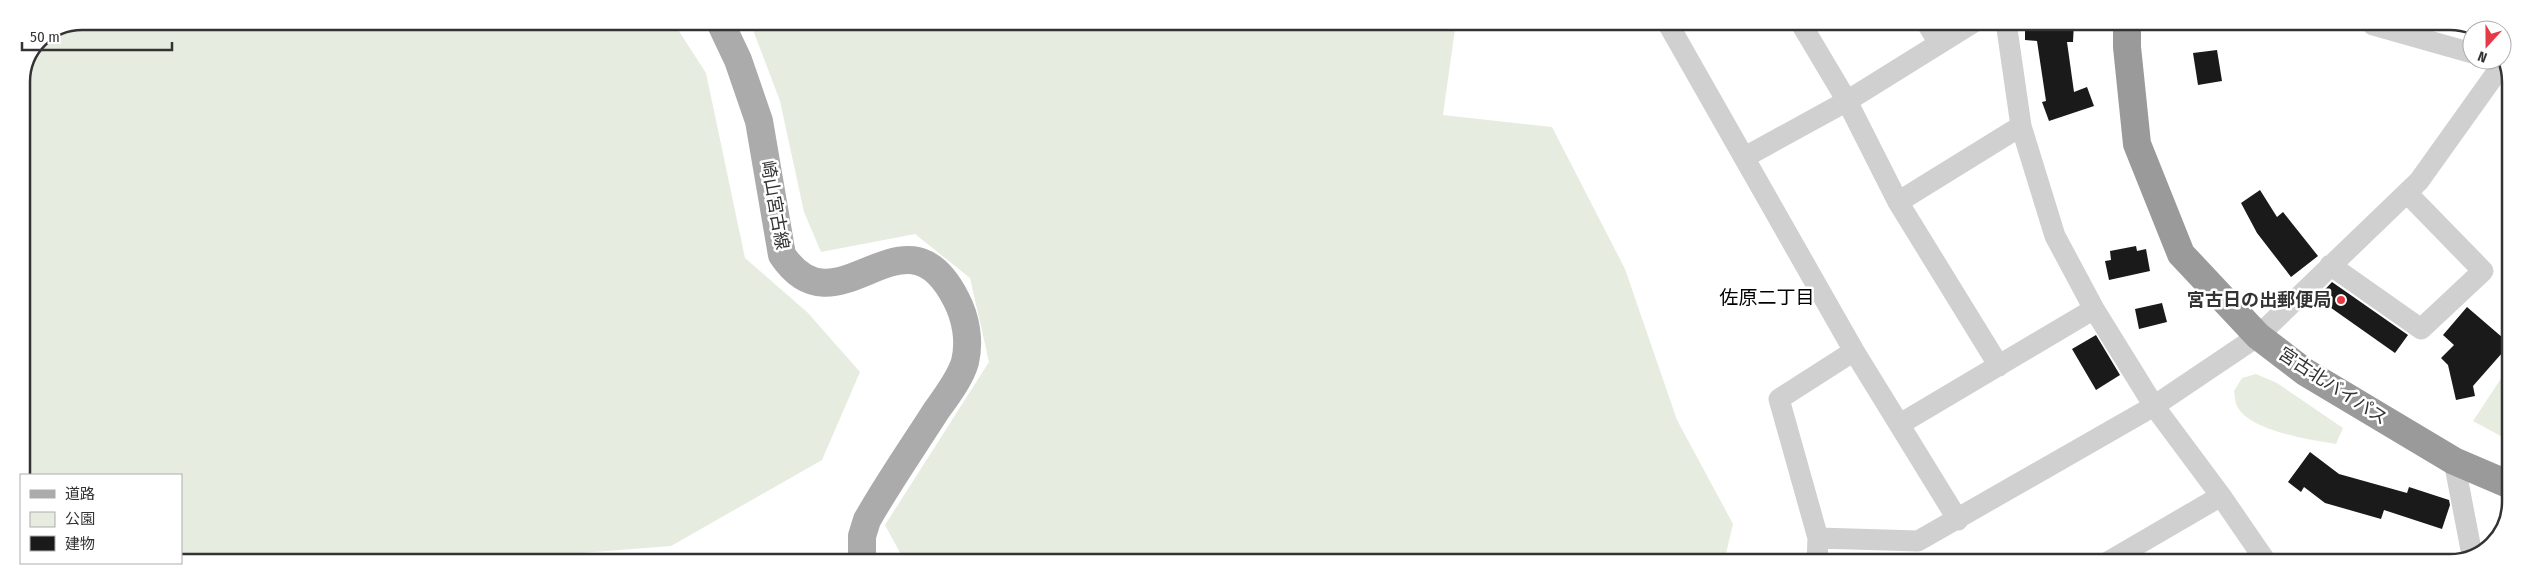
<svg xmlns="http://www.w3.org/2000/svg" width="2532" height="584" viewBox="0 0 2532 584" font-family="'Fira Sans Condensed','Noto Sans JP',sans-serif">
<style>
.green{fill:#e6ecdf}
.building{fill:#1a1a1a}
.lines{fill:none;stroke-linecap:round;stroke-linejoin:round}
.minor{stroke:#d0d0d0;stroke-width:21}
.major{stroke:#ababab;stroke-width:28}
.highway{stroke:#9a9a9a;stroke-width:28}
.poi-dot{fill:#e63946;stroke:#fff;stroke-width:2}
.labels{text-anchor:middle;stroke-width:5;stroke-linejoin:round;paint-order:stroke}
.street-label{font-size:18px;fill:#333;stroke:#fff}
.poi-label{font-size:18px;font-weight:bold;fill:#333;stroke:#fff;text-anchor:end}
.neighbourhood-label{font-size:19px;fill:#000;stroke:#fff}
.rim{fill:none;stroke:#333;stroke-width:2.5}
</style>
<rect width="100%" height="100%" fill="#fff"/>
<path class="green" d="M82 21 673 22 706 73 745 258 808 313 860 372 822 460 671 546 466 562H181V475H22L21 82 39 39Z
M750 22H1456L1443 115 1552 127 1625 269 1677 420 1733 524 1724 562H905L885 525 989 362 970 278 915 234 821 252 804 212 780 101Z
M2510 365V441L2473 421Z
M2256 374 2277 383 2343 428 2336 444C2311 440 2249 431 2237 406 2235 402 2235 396 2234 391L2242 378Z"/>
<path class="building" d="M2025 22H2074L2073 42H2067L2074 92 2087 87 2094 106 2049 121 2042 102 2046 101 2037 41 2025 40Z
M2217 50 2222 81 2198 85 2193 53Z
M2260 190 2277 217 2283 212 2318 256 2291 277 2257 233 2241 203Z
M2136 246 2137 251 2146 249 2150 271 2109 280 2105 261 2111 260 2110 251Z
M2332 282 2408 335 2395 353 2317 298Z
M2162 303 2167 322 2139 329 2135 309Z
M2467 307 2510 344 2473 386 2475 396 2456 400 2448 365 2441 358 2454 345 2443 335Z
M2096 335 2120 375 2096 390 2072 349Z
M2310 452 2339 474 2407 493 2409 487 2449 500 2450 505 2442 529 2384 510 2381 519 2325 503 2304 487 2301 492 2288 482Z"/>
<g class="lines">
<path class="minor" d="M1667 22 1854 351 1958 520
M1800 22 1847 101 1898 202 1999 366
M1926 22 1939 43
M2006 22 2021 126 2055 236 2094 309 2154 406 2221 496 2267 563
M2374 22 2373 25 2472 53
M1745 157 1847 101 1974 22
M1898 202 2021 126
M2330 265 2421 329 2483 271 2407 193
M1900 424 2094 309
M2454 461 2472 555
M1818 538 1918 541 2154 406 2258 336 2419 181 2504 62
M1817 562 1818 538 1779 399 1854 351
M2106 563 2221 496"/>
<path class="major" d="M720 22 738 60 759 121 782 255C838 339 904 196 956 299 966 318 970 341 965 362 960 379 946 397 936 411 913 447 888 483 867 520L862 536V562"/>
<path class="highway" d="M2127 22V47L2137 144 2181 254 2258 336 2305 372 2454 461 2510 485"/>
</g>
<circle class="poi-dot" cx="2341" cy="300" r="5"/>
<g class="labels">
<g class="street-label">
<text transform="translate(775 205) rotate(80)" y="6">崎山宮古線</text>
<text transform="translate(2333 386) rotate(33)" y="6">宮古北バイパス</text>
</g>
<g class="poi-label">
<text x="2331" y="306">宮古日の出郵便局</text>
</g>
<g class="neighbourhood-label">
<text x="1767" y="304">佐原二丁目</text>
</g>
</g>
<path d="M0 0H2532V584H0ZM82 30H2450A52 52 0 0 1 2502 82V502A52 52 0 0 1 2450 554H82A52 52 0 0 1 30 502V82A52 52 0 0 1 82 30Z" fill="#fff" fill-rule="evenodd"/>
<path class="rim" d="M82 30H2450A52 52 0 0 1 2502 82V502A52 52 0 0 1 2450 554H82A52 52 0 0 1 30 502V82A52 52 0 0 1 82 30Z"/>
<rect x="20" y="474" width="162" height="90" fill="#ffffff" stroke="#adadad"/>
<rect x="30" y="490" width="25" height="8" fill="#ababab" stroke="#adadad"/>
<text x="65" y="499" font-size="15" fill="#333333">道路</text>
<rect x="30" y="512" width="25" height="15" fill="#e6ecdf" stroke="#adadad"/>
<text x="65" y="524" font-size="15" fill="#333333">公園</text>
<rect x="30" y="536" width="25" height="15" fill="#1a1a1a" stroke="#adadad"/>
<text x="65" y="549" font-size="15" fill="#333333">建物</text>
<g transform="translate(2487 45) rotate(201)"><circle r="24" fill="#ffffff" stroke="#adadad"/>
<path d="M0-4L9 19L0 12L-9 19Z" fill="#e63946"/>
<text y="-8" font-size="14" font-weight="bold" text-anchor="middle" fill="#333333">N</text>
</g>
<path d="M22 42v8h150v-8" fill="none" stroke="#333333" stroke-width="2.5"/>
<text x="30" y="42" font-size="15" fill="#333333" stroke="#ffffff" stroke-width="4" paint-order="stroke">50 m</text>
</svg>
